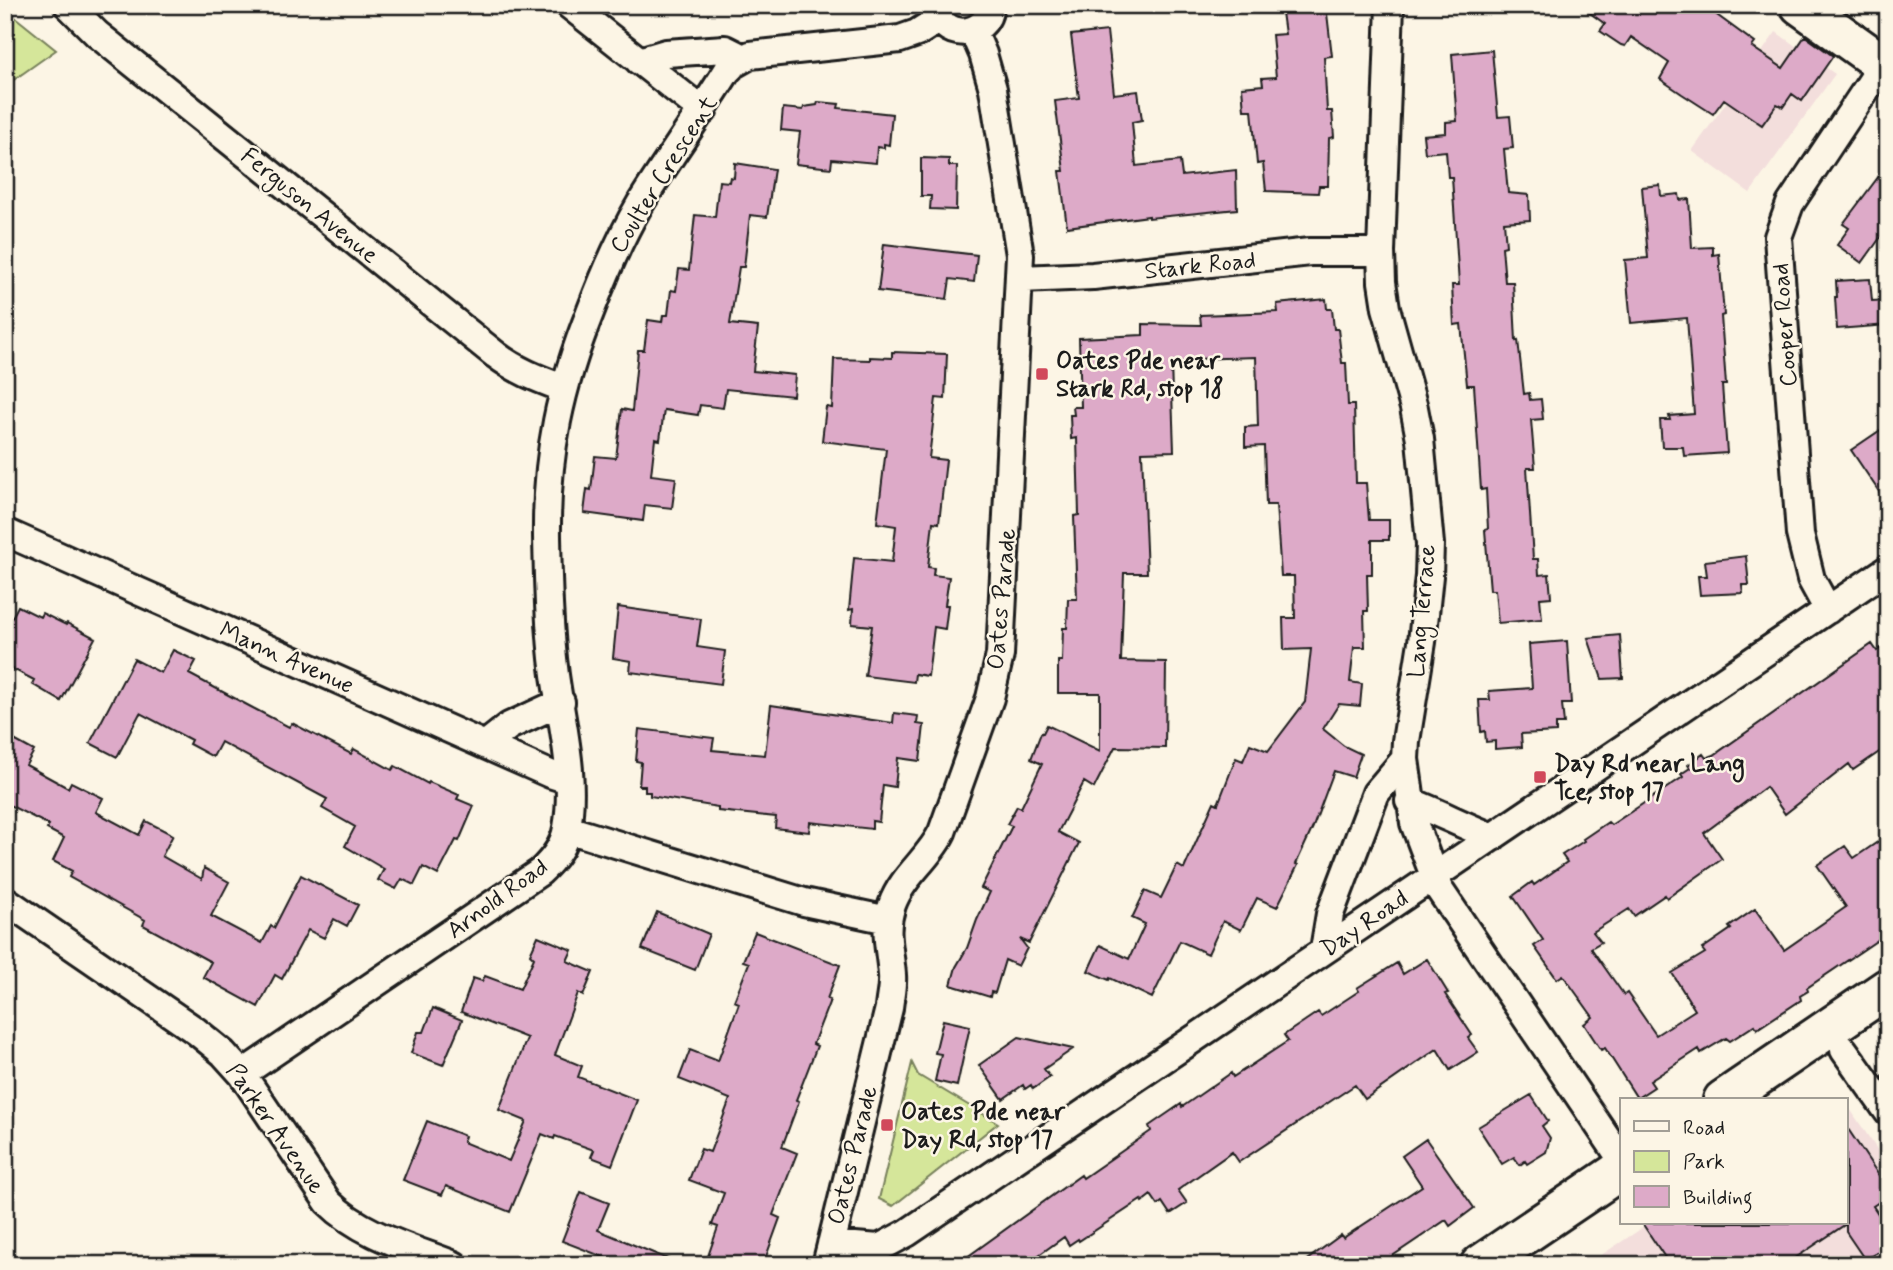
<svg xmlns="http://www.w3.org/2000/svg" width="1893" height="1270" viewBox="0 0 1893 1270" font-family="Mynerve,sans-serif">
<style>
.built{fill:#f3dedc}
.green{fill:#d5e69a;stroke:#78815b;stroke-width:2}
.building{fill:#ddaac8;stroke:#1c1c1c;stroke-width:2}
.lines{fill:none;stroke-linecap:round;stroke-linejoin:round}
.minor-casing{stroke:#1c1c1c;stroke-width:32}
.secondary-casing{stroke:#1c1c1c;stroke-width:44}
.minor{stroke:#fcf5e5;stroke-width:26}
.secondary{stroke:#fcf5e5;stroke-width:38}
.poi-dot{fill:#d1495b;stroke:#fcf5e5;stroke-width:2.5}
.labels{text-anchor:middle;stroke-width:5;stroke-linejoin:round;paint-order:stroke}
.street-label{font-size:24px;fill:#1c1c1c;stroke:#fcf5e5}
.poi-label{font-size:24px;font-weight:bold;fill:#1c1c1c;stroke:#fcf5e5;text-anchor:start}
</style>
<rect width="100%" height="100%" fill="#fcf5e5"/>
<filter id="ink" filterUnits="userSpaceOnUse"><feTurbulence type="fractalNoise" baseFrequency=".0143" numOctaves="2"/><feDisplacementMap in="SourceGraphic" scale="14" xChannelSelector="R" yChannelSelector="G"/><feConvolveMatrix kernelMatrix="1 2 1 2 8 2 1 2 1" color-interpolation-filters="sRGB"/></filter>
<g filter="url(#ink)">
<path class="built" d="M1776 32 1835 74 1750 193 1692 151Z
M1846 1103 1888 1166V1265H1586L1650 1223H1846Z"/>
<path class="green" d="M5 9 56 50 5 86Z
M912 1063 918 1075 998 1123 893 1206 879 1199Z"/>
<path class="building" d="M1281 5H1326L1332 56 1324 57 1327 111H1332L1334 137 1329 138 1328 186H1319L1318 193 1266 191 1263 163 1257 164 1252 110H1244L1242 87 1263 85 1262 78 1276 77 1272 35 1285 34Z
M1579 5H1703L1755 43 1752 47 1783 68 1805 36 1833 56 1802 101 1792 94 1783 107 1777 104 1762 125 1724 99 1713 114 1682 94 1660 79 1669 63 1631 37 1625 46 1621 45 1600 31 1605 24Z
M1107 31 1114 94 1138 91 1142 120 1132 122 1136 166 1180 161 1182 176 1236 170 1237 209 1149 218V216L1067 227 1060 171H1064L1055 101 1079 98 1071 35Z
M1492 50 1498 117 1510 116 1513 148 1504 149 1508 193 1529 195 1530 220 1504 222 1506 246 1502 247 1505 282H1513L1516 341 1518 340 1524 394 1529 393 1530 400 1541 399 1543 419 1531 420 1535 468H1527L1533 559H1538L1539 575 1549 574 1551 597 1540 598 1542 619 1498 623 1495 590H1490L1485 530 1488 529 1486 489 1481 490 1474 385H1467L1461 324 1454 325 1452 285H1459L1452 177H1448L1446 151 1425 153 1423 135 1446 133V122L1457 121 1452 54Z
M818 102 839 104 838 108 892 114 889 145 884 144V148L877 147 876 163 832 159 831 168 796 164 800 132 781 130 783 108 803 110 804 107 817 105Z
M921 158 949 159V166H957L956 210 930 209 931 196H921Z
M735 163 774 169 767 217 750 215 744 267H739L730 324 758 327 753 371 795 375 793 396 726 389 723 408 700 405 698 415 664 410 660 440 655 439 651 475 676 478 672 508 645 505 643 521 584 513 587 489 591 490 595 456 616 458 622 409 632 411 638 350H644L648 320 662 322 663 315H668L671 290 676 291 679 269 689 270 695 215 715 217 719 181 729 182 730 177 734 178Z
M1888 164V227L1862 263 1837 245 1849 228 1843 224Z
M1660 185 1661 196 1679 194 1680 200 1689 199 1692 248 1713 247V255L1719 254 1724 315 1721 316 1726 385H1722L1727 453 1684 456 1683 447H1662L1660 420H1670L1669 416 1694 414 1687 318 1631 323 1625 260 1648 258 1642 187Z
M884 244 977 255 974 282 950 279 947 299 878 291Z
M1870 279 1872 301 1888 300V325L1837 329 1835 297H1837L1836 281Z
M1326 299 1327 309H1332L1334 329H1338L1342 363H1346L1348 405H1354L1356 483H1366L1369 520H1389V540H1372V574H1367L1368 611H1364L1365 647H1354L1350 682 1362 684 1360 706 1339 704 1323 729 1344 746 1361 754 1353 777 1334 771 1313 827 1296 864 1298 865 1277 907 1257 898 1241 930 1223 921 1208 954 1180 941 1152 998 1110 978 1109 980 1088 971 1100 945 1129 959 1145 924 1132 918 1145 891 1161 898 1177 865 1184 869 1214 802 1218 804 1236 758 1243 761 1250 744 1268 751 1305 702 1311 649 1284 650 1283 618H1295L1294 576H1281L1276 505H1266L1264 446 1245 447V427L1258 426 1256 357 1192 359V362L1171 363 1174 451 1142 452 1147 573H1124L1121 661 1166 662 1165 748 1115 747 1094 788 1084 782 1058 832 1079 843 1029 943 1020 939 1027 948 1018 966 1005 960 995 993 991 992 990 997 951 985 956 967 967 948 977 920 990 892 981 888 1012 826 1007 824 1017 806 1021 808 1042 764 1031 759 1041 733H1043L1047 725 1100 751V693H1058V661H1062L1063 628H1067L1068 599H1077L1074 516 1079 515 1077 438 1071 439 1070 415H1074L1073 407H1081L1079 338 1143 335V324L1201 325 1200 315 1278 312 1277 304Z
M892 352 947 354 945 399 936 398 929 458 946 460 939 523 933 522 928 567 934 568 933 575 949 577 945 605H948L945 629 934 627 928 676 915 674 914 682 865 676 872 626 852 624 853 609 849 610 854 558 892 562 896 526 877 523 886 449 822 441 826 407 832 408 834 359 870 360V357L892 358Z
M1888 425V505L1851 450Z
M1746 556 1749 585H1742L1743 593 1700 595 1698 576H1707L1705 561Z
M18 606 40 617 42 613 66 625 67 623 95 638 61 701 32 684 34 680 5 665V631Z
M618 607 701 619 697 647 725 651 721 684 630 672 631 661 613 658Z
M1620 635 1623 678 1602 679 1588 638Z
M1567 641 1571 704H1562L1564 724H1556V732L1521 734 1522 747 1495 749V741L1486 742 1485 731 1481 732 1479 700H1490L1489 691 1532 688 1529 644Z
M1888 643V746L1853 770 1849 764 1785 814 1766 787 1704 833 1722 859 1667 898 1665 895 1634 916 1629 909 1593 932 1601 942 1591 948 1624 995 1627 993 1656 1035 1695 1010 1672 973 1705 953 1702 949 1731 929 1729 927 1755 909 1784 950 1846 907 1817 865 1845 846 1854 858 1888 835V933L1807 988 1808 991 1800 996 1801 1000 1757 1029 1755 1025 1730 1041 1726 1038 1701 1053 1699 1049 1650 1081 1654 1087 1637 1098 1605 1048 1601 1050 1584 1024 1593 1017 1563 975 1557 979 1534 946 1543 940 1513 896 1532 882 1534 885 1567 862 1562 855 1584 841 1583 839 1608 822 1611 825 1683 777 1681 774 1690 768 1688 765 1703 754 1706 758 1714 755 1872 644 1877 651Z
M173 650 196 661 189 674 251 707 289 727 292 723 351 754 354 749 392 770 395 766 428 784 429 782 459 795 457 799 474 806 459 841 456 840 438 875 423 867 414 885 402 879 396 889 378 880 384 869 345 846 355 827 322 808 327 799 221 742 213 757 189 744 191 740 140 713 117 757 90 743 134 659 161 673Z
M771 705 893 723 894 713 918 716 917 724 924 725 920 761 898 758 895 787 883 785 879 822 872 821V829L810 822 809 832 775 828 776 817 718 811V807L650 796V792H645V786H639L641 762 636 761 639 729 714 738 712 750 765 755Z
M5 735 34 751 26 765 68 788 71 782 103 798 96 812 139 835 146 821 173 835 162 856 202 879 204 868 229 882 211 916 262 943 271 926 274 928 301 875 358 905 347 926 334 919 324 938 308 930 282 979 275 975 258 1007 203 977 211 962 143 925 145 920 69 877 72 871 53 861 64 838 47 829 49 825 5 803Z
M657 912 709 934 695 970 642 949Z
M755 932 840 965 827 999 830 1000 813 1044 817 1046 796 1100 799 1101 782 1147 797 1153 773 1215 780 1218 763 1265H705L718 1227 712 1225 724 1193 689 1180 701 1149 710 1152 730 1099 679 1079 690 1050 718 1061 739 1003 734 1001 749 963 743 961Z
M538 936 572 950 567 961 593 972 583 996 578 993 555 1055 582 1066 578 1077 637 1100 612 1165 591 1157 594 1150 555 1136 554 1139 542 1134 510 1212 446 1186 442 1195 403 1180 427 1121 465 1136 463 1142 509 1161 526 1121 499 1110 527 1038 461 1012 473 978 482 981 485 976 520 989 534 958 530 954Z
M1427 959 1448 993 1445 994 1472 1035 1468 1038 1478 1052 1450 1070 1437 1049 1365 1099 1355 1085 1239 1162 1232 1152 1178 1190 1187 1203 1170 1214 1162 1202 1158 1205 1151 1195 1142 1202 1141 1200 1079 1241 1078 1239 1069 1245 1064 1237 1025 1265H956L1081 1175 1083 1178 1151 1131 1149 1126 1181 1104 1182 1107 1231 1073 1233 1077 1288 1041 1284 1035 1318 1012 1321 1016 1359 991 1357 988 1397 963 1403 974Z
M433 1008 462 1020 443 1065 411 1053 418 1032H424Z
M943 1020 970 1026 957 1086 935 1081 941 1054 935 1053Z
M1019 1037 1073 1049 1044 1069 1050 1077 1033 1089 1031 1085 1025 1089 1023 1085 1003 1099 979 1065Z
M1531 1095 1548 1121 1542 1126 1550 1138 1546 1152 1527 1164 1525 1161 1520 1165 1514 1157 1502 1164 1478 1127Z
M1846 1126 1888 1189V1196L1873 1206 1888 1229V1245L1865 1260 1846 1232V1224L1785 1265H1670L1642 1223H1846Z
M1426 1139 1474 1208 1450 1226 1446 1220 1379 1265H1300L1341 1235 1343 1238 1422 1186 1402 1156Z
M581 1192 609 1203 598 1230 682 1265H624L562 1241Z"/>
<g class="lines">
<g class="minor-casing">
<path id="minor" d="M68 5 97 34 496 355C517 371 539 379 563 388
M569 5 703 111
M936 5C938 41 988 40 990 5
M1390 5 1381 252 1382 282 1386 308 1414 408 1420 439 1430 544 1429 576 1422 642 1406 741 1405 759 1414 823 1439 889 1622 1160
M639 61 666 53 725 49 743 58
M1020 279 1093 276 1310 252H1381
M5 532 550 774 569 780
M1828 610 1811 579 1800 534 1778 237 1790 204 1883 64
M485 745 509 726 561 702
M1409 801C1438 812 1464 826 1493 837
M567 829 804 902 888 920
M5 900 196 1031 223 1053 242 1074 328 1202C361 1235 411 1248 454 1265
M1324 950 1330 914 1376 793 1405 759
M1844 1050 1888 1112
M242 1074 540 872C554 859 564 846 567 828 576 777 562 725 555 675 549 630 548 583 547 537 546 453 560 388 591 310 605 273 620 238 640 204 668 159 699 116 727 71L734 64 750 55 900 39 917 33 939 19
M831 1244 879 1248 907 1233 1888 569
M826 1265 889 1008C890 997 893 986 892 975 890 948 883 932 892 905 902 876 929 859 942 832L990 698 1000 655 1020 255 993 89 983 54 973 31"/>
</g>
<g class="secondary-casing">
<path id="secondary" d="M1800 5 1888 68
M1723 1100 1888 988
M1480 1265 1622 1169"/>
</g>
<use href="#minor" class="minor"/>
<use href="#secondary" class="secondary"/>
</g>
</g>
<g class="poi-dot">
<rect x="1035" y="367" width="14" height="14" rx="3.5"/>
<rect x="1533" y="770" width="14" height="14" rx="3.5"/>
<rect x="880" y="1118" width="14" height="14" rx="3.5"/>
</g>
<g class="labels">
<g class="street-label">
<text transform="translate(663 174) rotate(-58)" y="8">Coulter Crescent</text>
<text transform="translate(310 205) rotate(39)" y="8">Ferguson Avenue</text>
<text transform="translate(1200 265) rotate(-6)" y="8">Stark Road</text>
<text transform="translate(1784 325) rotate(-94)" y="8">Cooper Road</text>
<text transform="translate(1001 599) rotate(-85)" y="8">Oates Parade</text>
<text transform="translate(1421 611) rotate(-85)" y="8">Lang Terrace</text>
<text transform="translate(287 657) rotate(24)" y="8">Mann Avenue</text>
<text transform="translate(497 898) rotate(-36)" y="8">Arnold Road</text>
<text transform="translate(1364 923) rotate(-34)" y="8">Day Road</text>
<text transform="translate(276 1128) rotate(55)" y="8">Parker Avenue</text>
<text transform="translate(852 1155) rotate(-76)" y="8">Oates Parade</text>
</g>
<g class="poi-label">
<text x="1056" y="368">Oates Pde near<tspan x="1056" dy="28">Stark Rd, stop 18</tspan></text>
<text x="1554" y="771">Day Rd near Lang<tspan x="1554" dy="28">Tce, stop 17</tspan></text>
<text x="901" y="1119">Oates Pde near<tspan x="901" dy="28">Day Rd, stop 17</tspan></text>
</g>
</g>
<rect width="1893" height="1270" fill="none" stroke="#fcf5e5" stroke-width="28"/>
<rect x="14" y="14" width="1865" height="1242" fill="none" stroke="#1c1c1c" stroke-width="2.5" filter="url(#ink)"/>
<rect x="1620" y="1098" width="228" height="126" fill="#fcf5e5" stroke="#a29e95" stroke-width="2"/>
<rect x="1634" y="1121" width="35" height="10" fill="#fcf5e5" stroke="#a29e95" stroke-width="2"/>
<text x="1683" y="1134" font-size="21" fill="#1c1c1c">Road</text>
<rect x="1634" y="1151" width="35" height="21" fill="#d5e69a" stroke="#a29e95" stroke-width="2"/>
<text x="1683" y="1168" font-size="21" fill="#1c1c1c">Park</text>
<rect x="1634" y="1186" width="35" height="21" fill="#ddaac8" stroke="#a29e95" stroke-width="2"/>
<text x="1683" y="1204" font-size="21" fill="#1c1c1c">Building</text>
</svg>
